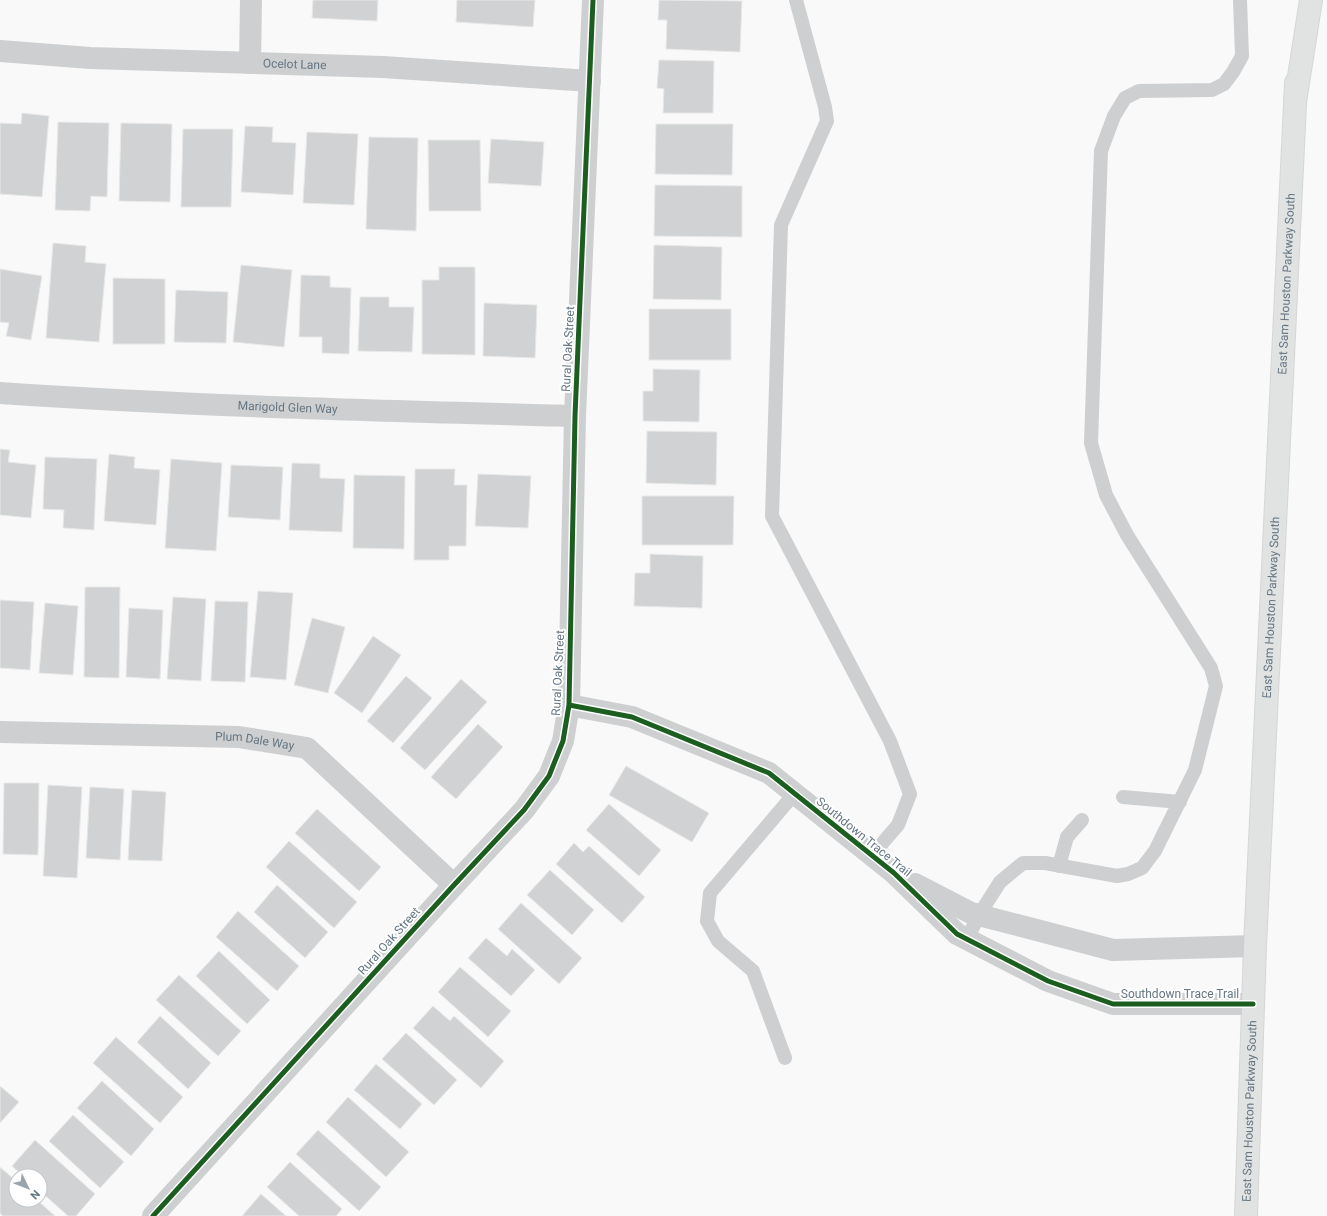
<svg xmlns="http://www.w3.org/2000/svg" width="1327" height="1216" viewBox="0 0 1327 1216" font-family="Roboto,sans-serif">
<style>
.building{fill:#d0d2d3;stroke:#e8e8e8}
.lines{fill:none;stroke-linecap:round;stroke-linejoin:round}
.secondary-casing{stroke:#d5d6d7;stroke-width:24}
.motorway-casing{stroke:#d5d6d6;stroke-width:24}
.service{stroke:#cecfd0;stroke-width:14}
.minor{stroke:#cecfd0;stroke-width:22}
.secondary{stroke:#e1e2e2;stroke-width:22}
.motorway{stroke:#e1e2e2;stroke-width:22}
.cycleway-casing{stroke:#fff;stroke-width:8}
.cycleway{stroke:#1b5e20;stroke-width:5}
.labels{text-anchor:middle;stroke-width:4;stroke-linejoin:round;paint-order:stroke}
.street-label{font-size:12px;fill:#657683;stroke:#fff}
</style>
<rect width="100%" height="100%" fill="#f9f9f9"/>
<path class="building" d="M313 0H378L377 21 312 18Z
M457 0H535L533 27 456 22Z
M659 0 742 1 740 52 666 49 667 20H658Z
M659 60 714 61 713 113H663L664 89 657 88Z
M22 113 49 116 42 197 0 194V123L21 124Z
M58 122 109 123 107 197 91 196 90 211 55 210Z
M121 123 172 124 170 202 119 201Z
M656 124H733L732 175 655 174Z
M245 126 273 127 272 142 296 143 293 195 241 192Z
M183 129H233L231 207H181Z
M307 132 358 134 354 205 303 203Z
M369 137 418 138 416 231 366 229Z
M491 139 544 142 541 186 488 183Z
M428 140H480L481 211H429Z
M655 185 742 186V237L654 236Z
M53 243 86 246 85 262 106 264 99 342 46 338Z
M654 245 722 247 721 300 653 299Z
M241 265 292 270 284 347 233 342Z
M439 267H475V355L422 354V280H439Z
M0 269 42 276 31 340 6 336 9 323 0 322Z
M301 275 330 276V287L351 288 349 354 322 353V337H299Z
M113 278 165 279V344H113Z
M176 290 228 292 226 343 174 342Z
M360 297H389V307H414L412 352 358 351Z
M484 303 537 305 535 358 483 356Z
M649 309H731V360H649Z
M653 369 700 370 699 422 643 421V391H653Z
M647 431 717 432 716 485 646 483Z
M0 449 10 450 8 462 36 465 31 518 0 515Z
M109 454 135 457 134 468 160 470 156 525 104 521Z
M45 457 97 459 94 530 63 528 64 510 43 509Z
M171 459 222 463 216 551 165 548Z
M292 463 320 464V478L345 479 342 532 289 530Z
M231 465 283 467 280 520 228 517Z
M415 469H455L454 485H467L466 546H449V560H414Z
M478 474 531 476 528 528 475 526Z
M354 475 405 476 404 549 353 548Z
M642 496H734L733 545H642Z
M650 554 703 556 702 608 634 606 635 573H650Z
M85 587H120L119 678 84 677Z
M258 591 293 593 286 680 250 677Z
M173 597 206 599 201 681 167 679Z
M0 600 34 602 30 670 0 668Z
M215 601 248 602 245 682 211 681Z
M45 603 78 606 73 675 39 673Z
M129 608 163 610 160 679 126 677Z
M312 618 345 627 328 693 294 685Z
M373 636 401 655 362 713 334 693Z
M406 676 432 698 393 743 367 721Z
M461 679 487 702 425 770 400 748Z
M478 724 503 747 456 799 431 777Z
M626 766 709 813 692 842 609 795Z
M4 783H39L38 855 3 854Z
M48 785 82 787 77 878 43 876Z
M90 787 124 789 120 860 86 858Z
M132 790 166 792 162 861 128 860Z
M609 804 661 850 639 876 586 830Z
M317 809 381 867 359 891 295 833Z
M289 841 357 902 334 928 266 867Z
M574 843 583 852 589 846 645 897 622 923 556 864Z
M550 870 594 910 572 935 527 895Z
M277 885 328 932 305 958 254 912Z
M521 903 582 958 559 984 498 929Z
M238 911 299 966 277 991 216 937Z
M486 938 507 956 512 949 535 970 511 996 468 958Z
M219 951 270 1000 247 1024 196 976Z
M460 967 511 1011 488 1037 438 992Z
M179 975 241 1031 218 1056 156 1000Z
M433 1006 450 1021 454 1016 504 1061 481 1088 413 1028Z
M160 1016 211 1063 188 1089 137 1042Z
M406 1033 457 1080 434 1105 382 1059Z
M116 1037 183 1097 160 1123 93 1063Z
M376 1064 422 1104 400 1129 354 1090Z
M102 1081 154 1129 131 1156 77 1108Z
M0 1086 19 1102 0 1123Z
M348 1097 409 1152 386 1177 326 1122Z
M73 1115 124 1162 100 1188 49 1141Z
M318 1130 381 1187 359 1211 296 1154Z
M35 1140 95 1194 76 1216H68L40 1191V1176H23L12 1166Z
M290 1162 342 1209 336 1216H299L267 1187Z
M0 1167 16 1181V1200H37L55 1216H3L0 1213Z
M261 1194 286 1216H242Z"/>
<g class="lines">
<g class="secondary-casing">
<g id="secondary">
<path id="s4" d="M1246 1216 1255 946 1296 83"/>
</g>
</g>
<g class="motorway-casing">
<path id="motorway" d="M1295 102 1311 0"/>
</g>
<path class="service" d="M796 0 825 107 827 121 781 225 772 516 890 741 910 794 898 825 872 855
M1123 797 1180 802
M1059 866 1067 837 1082 820
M967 939 979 915 1000 882 1023 863H1045L1117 876 1128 874 1142 868 1155 851 1195 770 1216 686 1211 668 1127 535 1106 495 1091 443 1101 151 1114 116 1125 98 1139 91 1212 90 1224 84 1233 72 1242 56 1240 0
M785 1058 753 971 718 941 707 921 710 893 795 793"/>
<g class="minor">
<path id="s1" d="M0 51 90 58 383 67 590 81"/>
<path d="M250 63 251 0"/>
<path id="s2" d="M0 393C191 406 383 411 575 416"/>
<path d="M569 705 632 717 769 773 894 873 957 934 1048 981 1113 1004H1253"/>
<path id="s3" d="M0 732 239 737 307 748 454 885"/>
<path d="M915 884 971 913 1113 950 1255 946"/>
<path d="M153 1216 454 885 524 810 549 776 563 741 569 705 575 416 593 0"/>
</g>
<use href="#secondary" class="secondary"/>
<use href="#motorway" class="motorway"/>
<g class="cycleway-casing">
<path id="cycleway" d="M569 705 632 717 769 773 894 873 957 934 1048 981 1113 1004H1253
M153 1216 454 885 524 810 549 776 563 741 569 705 575 416 593 0"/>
</g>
<use href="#cycleway" class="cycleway"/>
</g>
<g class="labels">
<g class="street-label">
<text dy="4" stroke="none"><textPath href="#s1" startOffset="295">Ocelot Lane</textPath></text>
<text dy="4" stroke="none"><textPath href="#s4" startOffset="933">East Sam Houston Parkway South</textPath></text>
<text transform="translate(568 349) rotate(-87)" y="4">Rural Oak Street</text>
<text dy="4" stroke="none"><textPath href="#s2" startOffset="288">Marigold Glen Way</textPath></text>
<text dy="4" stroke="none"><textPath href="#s4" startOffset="609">East Sam Houston Parkway South</textPath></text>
<text transform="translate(558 673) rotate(-87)" y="4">Rural Oak Street</text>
<text dy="4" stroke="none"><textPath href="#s3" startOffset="255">Plum Dale Way</textPath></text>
<text transform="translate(864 837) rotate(39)" y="4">Southdown Trace Trail</text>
<text transform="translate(389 941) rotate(-48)" y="4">Rural Oak Street</text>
<text x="1180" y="998">Southdown Trace Trail</text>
<text dy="4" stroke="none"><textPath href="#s4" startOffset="105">East Sam Houston Parkway South</textPath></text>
</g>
</g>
<g transform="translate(28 1188) rotate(133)"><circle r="19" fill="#ffffff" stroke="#c1c8cd"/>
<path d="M0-3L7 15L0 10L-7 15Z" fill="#99a4ac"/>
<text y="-6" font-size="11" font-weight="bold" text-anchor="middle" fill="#657683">N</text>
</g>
</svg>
